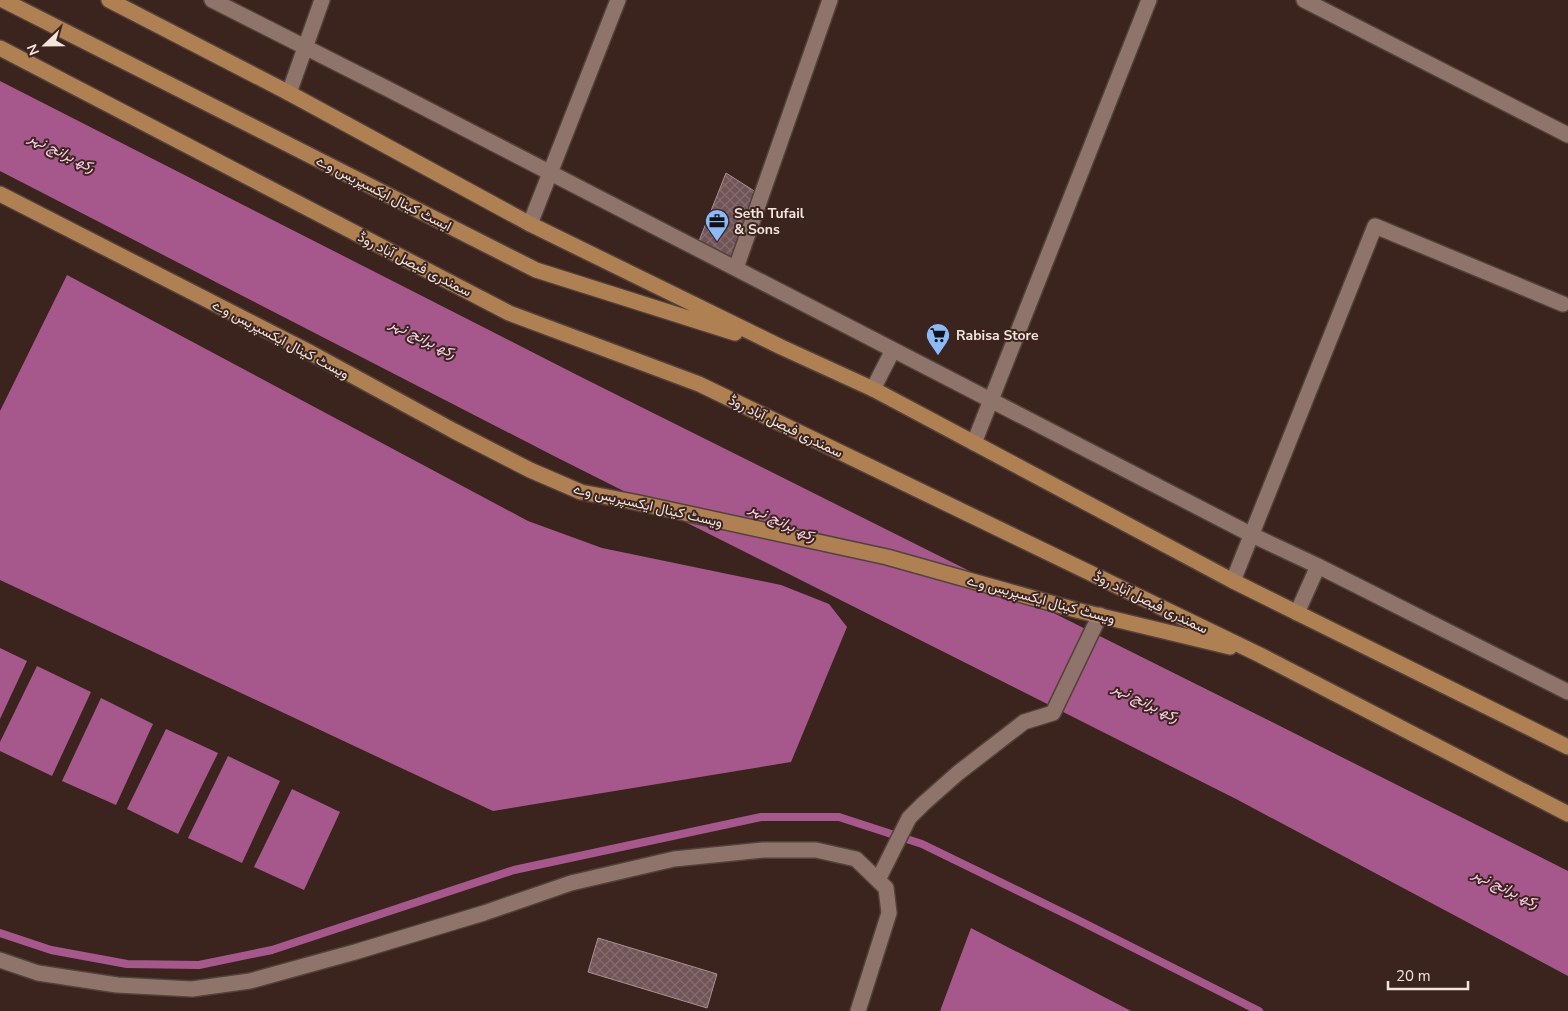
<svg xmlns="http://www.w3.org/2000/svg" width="1568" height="1011" viewBox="0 0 1568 1011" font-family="'Nunito Sans',Vazirmatn,sans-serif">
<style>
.water{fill:#a6588c}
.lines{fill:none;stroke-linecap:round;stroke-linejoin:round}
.stream{stroke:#a6588c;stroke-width:8}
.building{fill:url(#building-cross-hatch);stroke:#ad8e92}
.minor-casing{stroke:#53413a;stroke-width:18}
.major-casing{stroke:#53413a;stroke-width:18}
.minor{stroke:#8f746b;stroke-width:15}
.major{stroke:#af8052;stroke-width:15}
.labels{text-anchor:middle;stroke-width:4;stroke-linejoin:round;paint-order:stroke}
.street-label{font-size:14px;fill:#f3e4de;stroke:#3b241d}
.poi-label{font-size:14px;font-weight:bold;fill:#f3e4de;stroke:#3b241d;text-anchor:start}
.water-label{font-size:15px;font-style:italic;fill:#fdd0eb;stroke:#3b241d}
</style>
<defs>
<pattern id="building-cross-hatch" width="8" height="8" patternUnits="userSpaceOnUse" patternTransform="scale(1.25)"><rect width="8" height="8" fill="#705457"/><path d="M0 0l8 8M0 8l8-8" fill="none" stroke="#856c6f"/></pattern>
</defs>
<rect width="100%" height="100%" fill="#3b241d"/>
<path class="water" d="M0 81 585 379 1274 723 1568 871V976L1238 800 552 455 0 171Z
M67 275 528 521 602 548 781 585 829 604 847 627 791 762 493 811 0 580V411Z
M0 648 27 661 0 719Z
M37 666 91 692 52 776 0 751V742Z
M101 698 153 724 116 805 62 781Z
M166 729 218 753 178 834 127 809Z
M228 756 280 781 242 863 188 838Z
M292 789 340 812 304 890 254 867Z
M971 928 1131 1011H940Z"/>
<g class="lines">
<path class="stream" d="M0 933 51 950 127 964 199 965 272 950 514 870 761 817H839L922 844 1078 920 1259 1011"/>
</g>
<path class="building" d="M726 173 759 194 732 264 697 246Z
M598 938 717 974 707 1008 588 972Z"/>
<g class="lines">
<g class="minor-casing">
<path id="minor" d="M212 0 388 89 1252 535 1318 566 1568 692
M1304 0 1568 135
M289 93 322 0
M530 224 618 0
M736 268 830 0
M873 389 893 350
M974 443 1149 0
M1233 581 1375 226 1563 304
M1297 613 1318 566
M878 880 909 818 923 804 958 773 1024 722 1053 713 1100 615
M0 960 38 973 117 985 192 989 250 981 355 952 484 913 571 883 674 859 763 850H816L856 859 886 888 889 913 858 1011"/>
</g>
<g class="major-casing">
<path id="major" d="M3 0 536 270 735 333
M109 0 289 93 530 224 781 347 873 389 1233 581 1568 747
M0 48 509 313 699 384 1260 655 1568 814
M0 194 311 353 454 431 530 470 581 492 634 502 887 557 1076 610 1230 647"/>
</g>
<use href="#minor" class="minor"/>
<use href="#major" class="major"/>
</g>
<defs>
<g id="office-pin" transform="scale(1.25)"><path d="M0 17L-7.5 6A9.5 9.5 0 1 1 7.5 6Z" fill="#89bafc" stroke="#3b241d"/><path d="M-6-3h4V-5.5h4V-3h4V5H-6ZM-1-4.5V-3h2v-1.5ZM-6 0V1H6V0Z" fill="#111"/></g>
<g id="supermarket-pin" transform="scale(1.25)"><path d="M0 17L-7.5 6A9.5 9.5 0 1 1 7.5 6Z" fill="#89bafc" stroke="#3b241d"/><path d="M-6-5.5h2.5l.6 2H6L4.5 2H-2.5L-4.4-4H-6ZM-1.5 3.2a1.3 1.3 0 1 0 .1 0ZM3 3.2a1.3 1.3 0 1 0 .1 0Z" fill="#111"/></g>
</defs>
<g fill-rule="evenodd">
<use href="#office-pin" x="717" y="221"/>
<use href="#supermarket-pin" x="938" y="335"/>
</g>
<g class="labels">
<g class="street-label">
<text transform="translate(384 193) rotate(27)" y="5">ایسٹ کینال ایکسپریس وے</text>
<text transform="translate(415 264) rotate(27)" y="5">سمندری فیصل آباد روڈ</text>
<text transform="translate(281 339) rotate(28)" y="5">ویسٹ کینال ایکسپریس وے</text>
<text transform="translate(786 426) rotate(26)" y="5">سمندری فیصل آباد روڈ</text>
<text transform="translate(648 505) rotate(13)" y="5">ویسٹ کینال ایکسپریس وے</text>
<text transform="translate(1041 599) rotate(15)" y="5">ویسٹ کینال ایکسپریس وے</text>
<text transform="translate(1151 602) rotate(26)" y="5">سمندری فیصل آباد روڈ</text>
</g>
<g class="poi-label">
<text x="734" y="218">Seth Tufail<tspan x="734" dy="16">&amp; Sons</tspan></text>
<text x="956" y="340">Rabisa Store</text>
</g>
<g class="water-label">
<text transform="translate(62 152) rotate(27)" y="5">رکھ برانچ نہر</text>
<text transform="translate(423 338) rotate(27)" y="5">رکھ برانچ نہر</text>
<text transform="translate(783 522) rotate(26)" y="5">رکھ برانچ نہر</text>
<text transform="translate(1146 702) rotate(27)" y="5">رکھ برانچ نہر</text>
<text transform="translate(1506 888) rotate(27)" y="5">رکھ برانچ نہر</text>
</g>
</g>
<g transform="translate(45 45) rotate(248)" stroke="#3b241d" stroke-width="4" paint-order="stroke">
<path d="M0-4L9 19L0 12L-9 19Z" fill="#f3e4de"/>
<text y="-8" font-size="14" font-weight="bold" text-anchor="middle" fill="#f3e4de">N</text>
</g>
<path d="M1388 981v8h80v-8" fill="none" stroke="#f3e4de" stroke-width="2.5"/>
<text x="1396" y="981" font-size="15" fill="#f3e4de" stroke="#3b241d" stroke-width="4" paint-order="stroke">20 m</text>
</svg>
